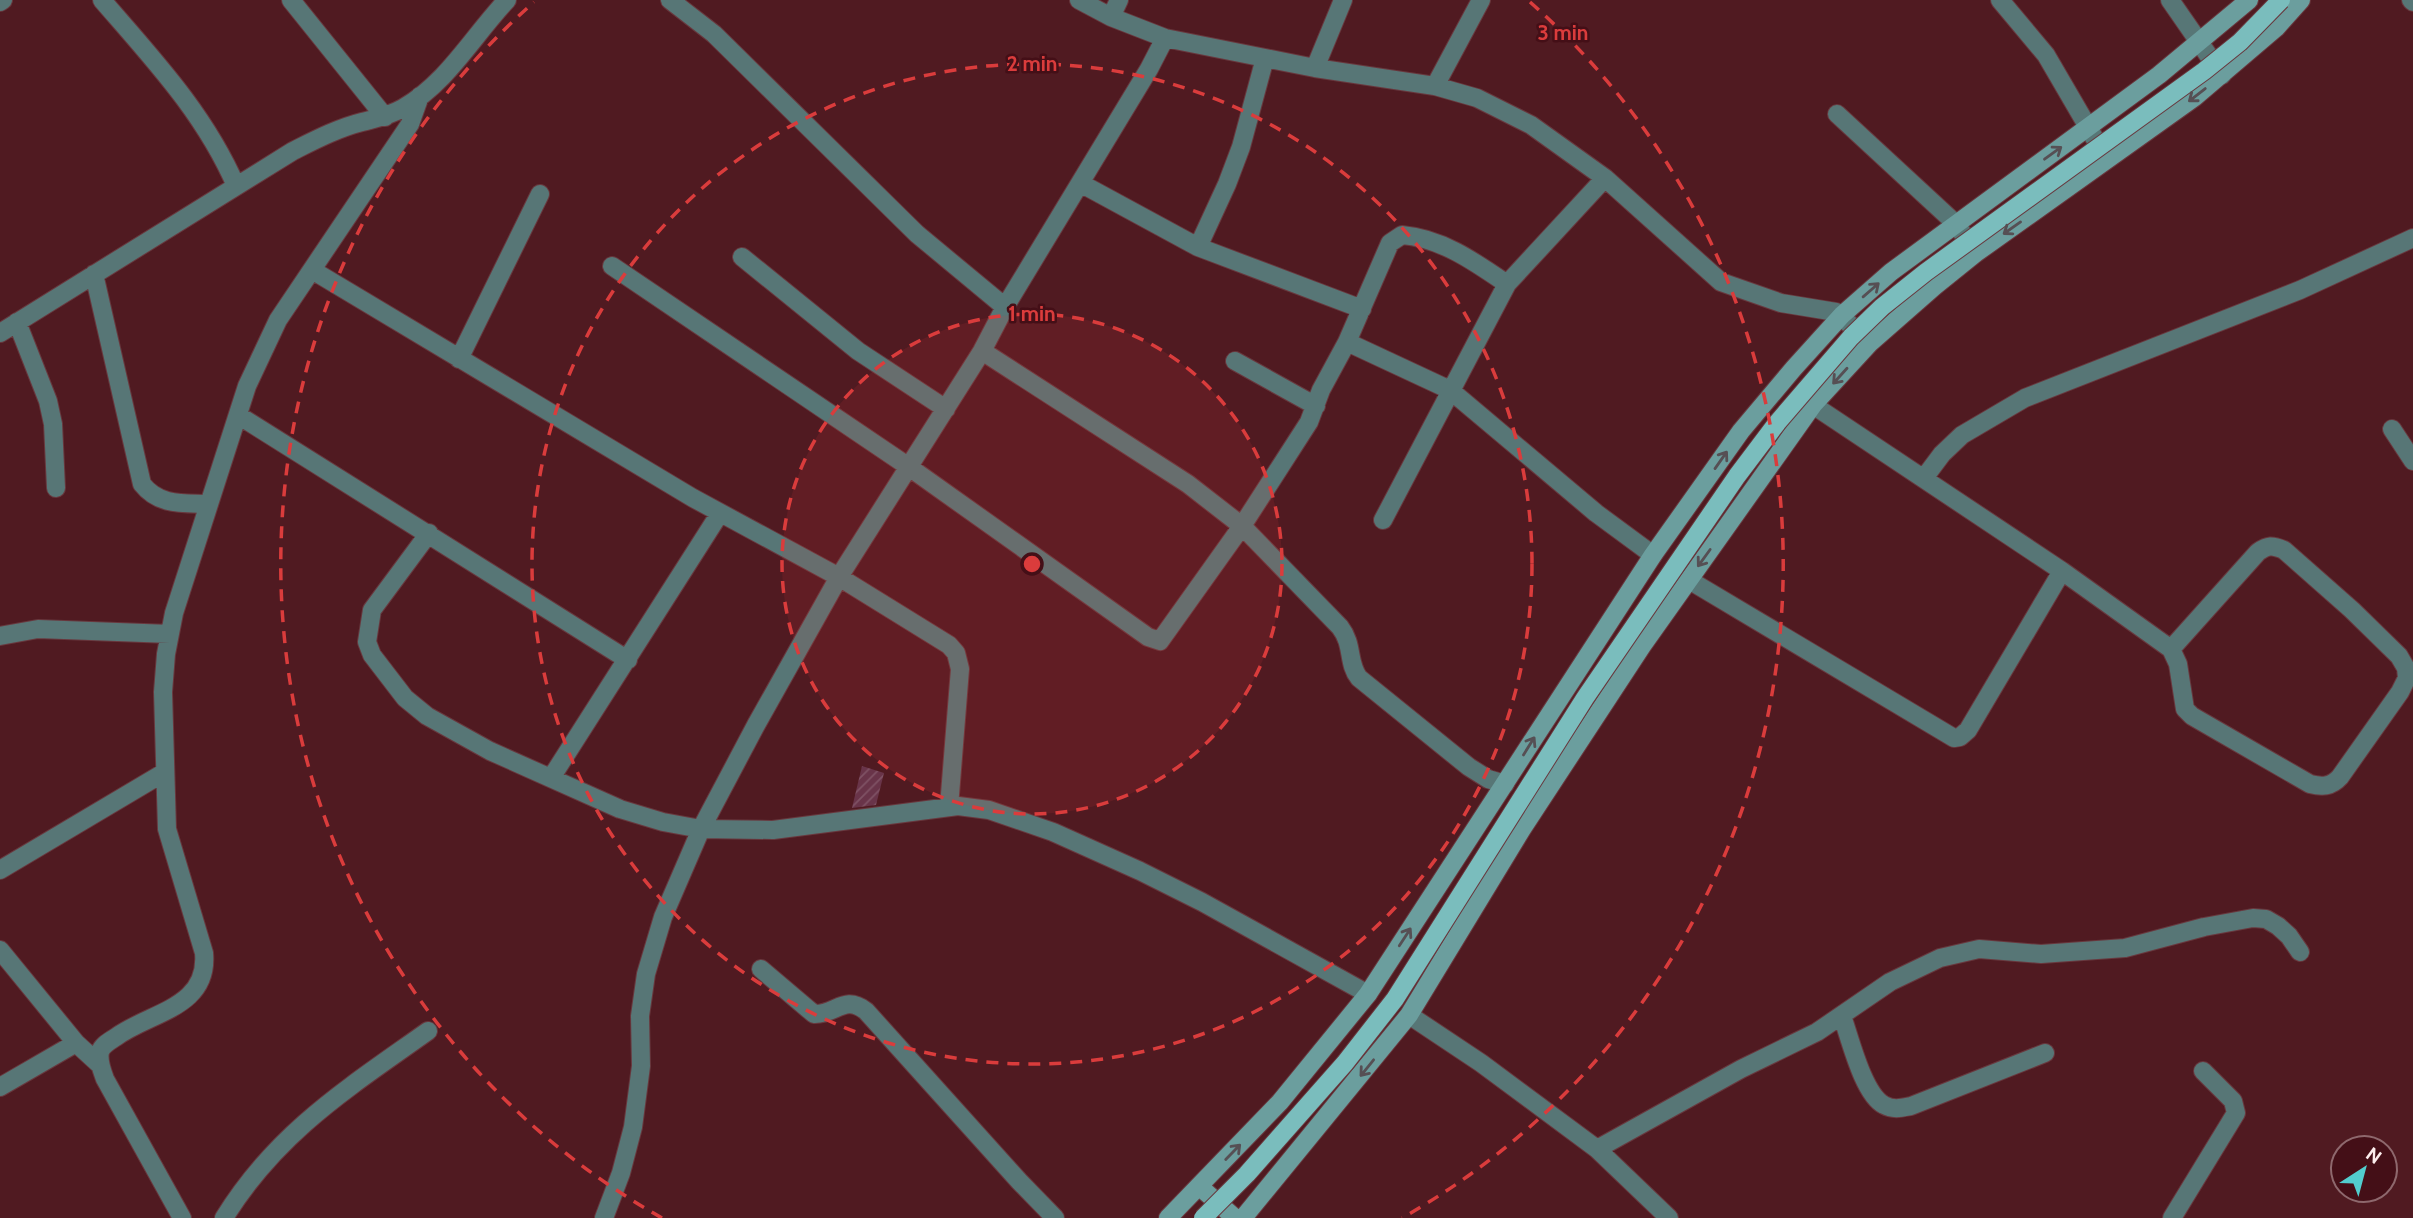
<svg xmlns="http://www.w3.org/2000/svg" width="2413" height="1218" viewBox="0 0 2413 1218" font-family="Cabin,sans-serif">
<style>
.building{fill:url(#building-hatch)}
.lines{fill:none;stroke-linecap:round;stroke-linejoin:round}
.street-casing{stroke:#68383e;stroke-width:20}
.secondary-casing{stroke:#68383e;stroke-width:20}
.street{stroke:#577676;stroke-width:18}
.secondary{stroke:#6b9e9e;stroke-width:18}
.primary-bridge-casing{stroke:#68383e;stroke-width:20;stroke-linecap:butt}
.primary-bridge{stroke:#7abdbd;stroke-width:18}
.oneway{stroke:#564f54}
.ring{fill:none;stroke:#da3c3c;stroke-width:3.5;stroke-dasharray:12 9}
.centre{fill:#da3c3c;stroke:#440f17;stroke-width:3.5}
.ring-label{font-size:21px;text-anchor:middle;font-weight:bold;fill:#da3c3c;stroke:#440f17;stroke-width:5;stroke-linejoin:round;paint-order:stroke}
</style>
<defs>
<pattern id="building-hatch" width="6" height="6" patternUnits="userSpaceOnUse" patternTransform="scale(1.75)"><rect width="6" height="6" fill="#693449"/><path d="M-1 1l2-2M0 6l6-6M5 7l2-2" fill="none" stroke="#7f5264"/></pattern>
</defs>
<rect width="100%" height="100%" fill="#501a21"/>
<path class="building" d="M862 766 884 773 876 805 852 808Z"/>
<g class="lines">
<g class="street-casing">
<path id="street" d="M102 0C153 59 205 114 236 186
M291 0 385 117
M670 0 714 34 917 234 1005 307
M1079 0 1111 17 1165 38 1315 68 1435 86 1477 98 1531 125 1605 178 1721 282 1781 303 1836 312 1867 340
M2000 0 2046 55 2106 158
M2170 0 2222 75
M2411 0 2413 2
M0 2 3 0
M1111 17 1119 0
M1315 68 1343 0
M1435 86 1481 0
M1837 114 1955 223 1976 252
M1080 183 1198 247 1362 309
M1198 247 1227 184 1241 147 1265 58
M742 257 858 351 946 409
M612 266 909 467 1148 637 1160 641 1242 526 1309 422 1321 390 1347 342 1390 243 1402 235C1441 238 1475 262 1507 284
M312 270 693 498 839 577 949 645 956 653 960 669 949 807
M94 274 142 484C159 506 183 503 208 504
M17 322 48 401 53 424 56 488
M0 333 293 151C315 140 338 128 362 122 377 118 389 116 403 108 447 83 473 36 507 0
M1347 342 1450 390 1596 513 1653 555
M982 351 1188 484 1242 526 1340 627C1354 645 1347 663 1359 678L1469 767 1488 779 1505 784
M459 359 540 194
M1235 361 1316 406
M1813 405 2062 571 2171 649 2178 664 2185 709 2192 716 2310 784C2322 787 2331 787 2340 777L2400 692 2407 678 2406 668 2399 656 2352 610 2284 550C2272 545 2268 545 2258 552L2171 649
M238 415 628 660
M2392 429 2413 461
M1924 478 1942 454 1962 435 2025 398 2300 290 2413 238
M1383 520 1507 284 1605 178
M429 533 372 610 367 642 372 655 405 698 427 716 490 751 620 809 663 822 701 829 773 830 958 806 989 810 1053 832 1140 871 1202 902 1368 994
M1689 580 1954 738 1960 737 1968 730 2062 571
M0 636 38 629 170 634
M551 778 720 513
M0 870 165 772
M0 950 76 1043 100 1065
M761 969 814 1014C836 1015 844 994 866 1011L1019 1181 1055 1218
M1409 1015 1481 1063 1597 1149 1669 1218
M1842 1016C1850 1038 1863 1094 1884 1105 1893 1110 1901 1108 1911 1106L2045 1053
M0 1087 76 1043
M1597 1149 1741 1069 1817 1032 1890 982 1940 958 1979 949 2041 954 2125 948 2204 927 2253 918 2266 919 2278 926 2289 936 2300 952
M182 1218 105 1079C102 1071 98 1061 100 1052 102 1045 110 1041 116 1037 150 1012 209 1008 204 953L167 829 163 692 166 654 174 613 247 386 278 320 410 124 420 96
M224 1218C277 1132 348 1088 428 1031
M604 1218 621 1173 633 1127 641 1066 640 1016 646 974 663 917 701 829 756 725 839 577 982 351 1005 307 1149 69 1165 38
M2172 1218 2236 1113 2233 1101 2203 1071"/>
</g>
<g class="secondary-casing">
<path id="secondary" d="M1200 1187 1235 1218
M1168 1218 1280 1102 1368 994 1653 555 1741 431 1794 368 1842 315 1891 272 2159 75 2249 0
M1243 1218 1409 1015 1522 829 1642 646 1813 405 1870 343 1935 286 1976 253 2195 97 2276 28 2301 0"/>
</g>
<use href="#street" class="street"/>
<use href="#secondary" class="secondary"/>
<g class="primary-bridge-casing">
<path id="primary-bridge" d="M1203 1218 1247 1174 1345 1063 1395 999 1585 698 1737 476 1777 423 1851 337 1882 307 1926 272 2204 71 2240 42 2281 0"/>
</g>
<use href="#primary-bridge" class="primary-bridge"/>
</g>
<defs><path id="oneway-shaft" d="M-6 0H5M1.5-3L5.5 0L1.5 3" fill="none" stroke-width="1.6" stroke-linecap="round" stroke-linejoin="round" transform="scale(1.75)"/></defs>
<g class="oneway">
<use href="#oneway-shaft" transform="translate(2197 95) rotate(142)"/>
<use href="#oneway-shaft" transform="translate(2053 153) rotate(-36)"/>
<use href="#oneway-shaft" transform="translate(2012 228) rotate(145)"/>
<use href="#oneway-shaft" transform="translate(1871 290) rotate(-41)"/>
<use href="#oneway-shaft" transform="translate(1840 376) rotate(132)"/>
<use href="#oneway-shaft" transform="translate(1721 460) rotate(-55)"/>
<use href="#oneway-shaft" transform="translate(1704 558) rotate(126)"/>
<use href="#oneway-shaft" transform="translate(1529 746) rotate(-58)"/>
<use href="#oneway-shaft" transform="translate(1405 937) rotate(-57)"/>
<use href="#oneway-shaft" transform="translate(1367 1068) rotate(129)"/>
<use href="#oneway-shaft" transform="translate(1233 1152) rotate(-46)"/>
</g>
<circle cx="1032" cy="564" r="250" fill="#da3c3c" fill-opacity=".12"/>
<g class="ring">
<circle cx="1032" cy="564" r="250"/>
<circle cx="1032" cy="564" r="500"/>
<path d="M662 1218A751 751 0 0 1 534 2M1530 2A751 751 0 0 1 1402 1218"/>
</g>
<circle cx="1032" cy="564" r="10" class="centre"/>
<g class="ring-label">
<text x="1563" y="40">3 min</text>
<text x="1032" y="71">2 min</text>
<text x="1032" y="321">1 min</text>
</g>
<g transform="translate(2364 1169) rotate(36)"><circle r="33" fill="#440f17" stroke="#8e686d" stroke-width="2"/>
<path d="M0-5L12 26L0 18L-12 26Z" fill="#52cdce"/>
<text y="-10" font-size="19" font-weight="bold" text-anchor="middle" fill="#fceded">N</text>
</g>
</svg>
